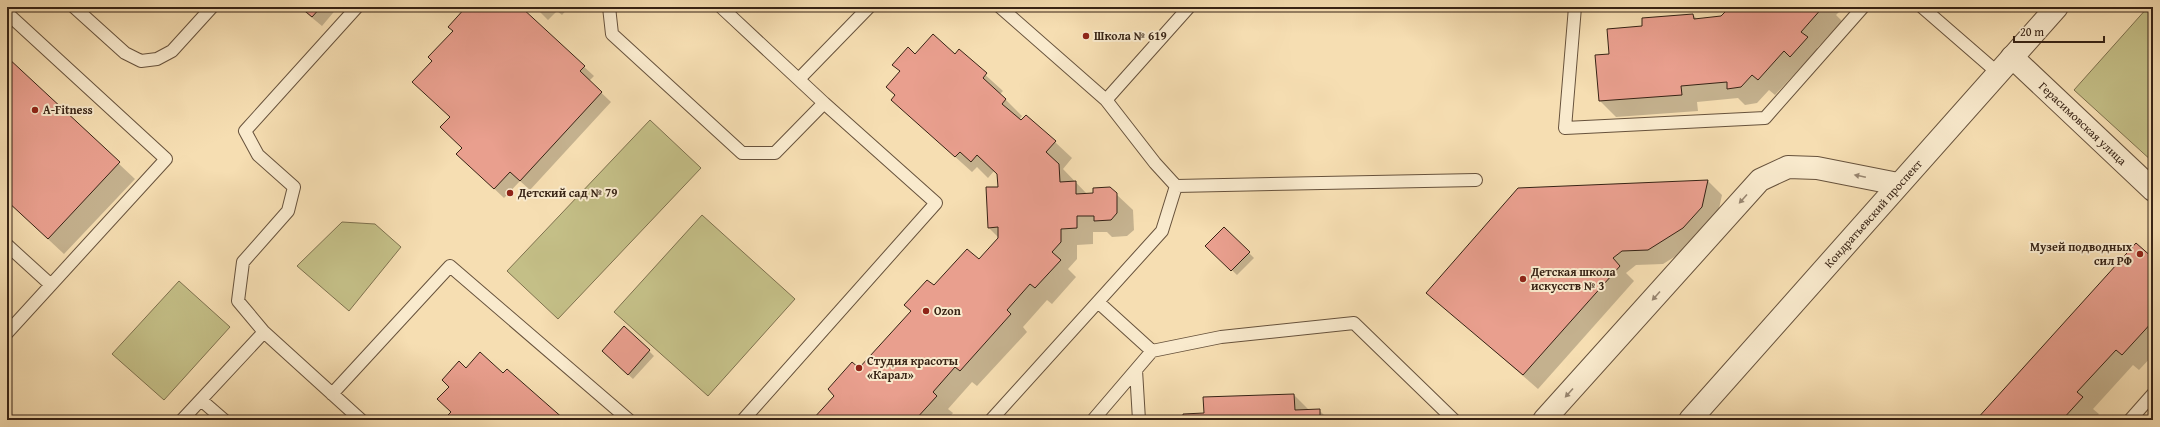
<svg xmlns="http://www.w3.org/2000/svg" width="2160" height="427" viewBox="0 0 2160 427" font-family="'Gentium Book Plus',serif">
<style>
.green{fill:#c4bf87;stroke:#7e714e}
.shadow{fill:#0003}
.building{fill:#e99f8e;stroke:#372315}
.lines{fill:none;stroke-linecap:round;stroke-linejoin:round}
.service-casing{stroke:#67523c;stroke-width:14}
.minor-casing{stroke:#67523c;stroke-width:24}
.tertiary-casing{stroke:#67523c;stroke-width:24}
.service{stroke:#f9eacd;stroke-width:12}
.minor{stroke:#f9eacd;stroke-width:22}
.tertiary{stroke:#f9eacd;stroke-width:22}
.oneway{fill:#988671}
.poi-dot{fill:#8f2418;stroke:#f9eacd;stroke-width:1.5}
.labels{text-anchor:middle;stroke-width:4;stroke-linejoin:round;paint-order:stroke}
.poi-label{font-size:12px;font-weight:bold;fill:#372315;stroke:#f9eacd;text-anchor:start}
.street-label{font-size:12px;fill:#372315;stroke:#f9eacd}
</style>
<rect width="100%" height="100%" fill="#f6deb2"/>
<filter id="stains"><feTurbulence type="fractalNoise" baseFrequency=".005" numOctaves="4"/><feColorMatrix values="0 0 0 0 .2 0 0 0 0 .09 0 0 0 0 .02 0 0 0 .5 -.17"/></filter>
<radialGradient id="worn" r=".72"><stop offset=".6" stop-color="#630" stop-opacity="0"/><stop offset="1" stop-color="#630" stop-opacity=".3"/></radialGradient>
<path class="green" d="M2148 7H2153V162L2074 90Z
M650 120 701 168 558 319 507 271Z
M702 215 795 299 708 396 614 312Z
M342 222 375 224 401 247 349 311 297 266Z
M179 281 230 327 164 400 112 354Z"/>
<path class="shadow" d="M299 7H338L322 26Z
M467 7H532L526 13 594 76 589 81 611 102 530 190 520 181 504 198 467 163 434 61 454 31Z
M535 7H569L562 15 557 11 548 20Z
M790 7H798L794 11Z
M1731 7H1844L1836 15 1842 21 1817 48 1823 54 1807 73 1801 67 1775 95 1769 90 1757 103 1745 105 1738 98 1697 102 1698 111 1616 117 1600 101 1610 55 1643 27 1693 15 1697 19 1722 17Z
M959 51 1003 91 1000 94 1022 116 1019 120 1055 142 1072 158 1063 169 1087 194H1116L1133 210 1134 230 1127 236 1112 237 1107 232H1093V244L1077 245V259L1068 269 1076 277 1052 304 1047 300 1023 327 1027 332 977 386 972 382 948 409 953 413 947 420H814L934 287 979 261 999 238 989 228 999 188 998 175 994 171 988 178 977 167 972 172 892 100 896 96 901 72 894 65 915 55H955Z
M7 59 135 179 64 254 7 201Z
M1708 181 1722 195 1716 222 1697 243 1663 264 1636 265 1626 273 1634 281 1538 389 1428 293Z
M1224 228 1254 258 1237 275 1207 246Z
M2153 260V355L2139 370 2133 365 2093 409 2099 414 2094 420H1977Z
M649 351 654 356 633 379 608 356Z
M1294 395 1310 411 1319 410 1329 420H1184Z"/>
<path class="building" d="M300 7H321L312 17Z
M466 7H521L585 66 580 71 602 92 520 181 510 172 494 189 456 154 462 148 440 127 450 117 412 82 432 61 428 57 453 31 448 27Z
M1730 7H1823L1801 32 1808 37 1790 57 1784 51 1758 80 1752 75 1741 87 1727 89V82L1681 86 1682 95 1599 101 1595 55 1609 54 1607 29 1642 26V18L1693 14 1694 19 1721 16Z
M933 34 955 54 959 49 987 73 983 78 1006 99 1002 104 1021 120 1026 115 1056 141 1046 152 1059 164 1060 182 1076 181V194L1093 193V188L1110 187 1117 193V213L1111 220 1094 221V216H1077V228L1061 229V242L1052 252 1061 260 1035 288 1030 284 1007 310 1011 314 960 371 955 367 933 392 937 396 915 420H812L834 396 828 389 852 362 859 368 911 311 904 305 927 280 934 285 967 249 979 259 998 238V227L988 228 986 187H998L997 174 977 155 971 162 960 152 955 157 891 100 895 95 886 87 900 71 892 65 908 47 915 54Z
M7 57 120 162 48 239 7 201Z
M1708 180 1702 207 1683 228 1648 250 1622 251 1613 258 1620 266 1523 375 1426 293 1518 188Z
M1224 227 1250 252 1231 271 1205 246Z
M2136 243 2153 258V321L2144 331 2122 355 2116 350 2077 392 2083 397 2062 420H1976Z
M624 326 650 350 628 375 602 351Z
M480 352 503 373 507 369 565 420H450L446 417 451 412 437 399 449 387 442 380 459 361 466 368Z
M1294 394 1295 410 1320 409V420H1183V414L1204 413 1203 397Z"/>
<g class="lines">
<g class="service-casing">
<path id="service" d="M74 7 125 53 141 61 157 59 172 51 212 7
M357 7 245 131 258 155 294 187 288 211 243 262 238 301 264 332 361 420
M609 7 612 34 742 153H775L824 103 721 7
M1000 7 1106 100 1155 163 1176 186
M1575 7 1565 128 1765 118 1863 7
M1922 7 1998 73
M7 13 166 159 7 333
M799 79 869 7
M1106 100 1189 7
M7 245 51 285
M1098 302 1152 351 1221 337 1354 323 1454 420
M1136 370 1139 420
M332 394 450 266 629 420
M201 400 224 420
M182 420 264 332
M743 420 936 203 824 103
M991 420 1162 231 1176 186 1476 180
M1093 420 1152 351
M2130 420 2153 394"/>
</g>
<g class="minor-casing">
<g id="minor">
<path id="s1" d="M2012 57 2153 190"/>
<path d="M1544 420 1760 180 1788 167 1817 168 1898 184"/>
</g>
</g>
<g class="tertiary-casing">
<g id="tertiary">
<path id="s2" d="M1690 420 2057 7"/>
</g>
</g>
<use href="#service" class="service"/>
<use href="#minor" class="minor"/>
<use href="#tertiary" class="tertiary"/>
</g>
<defs><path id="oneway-solid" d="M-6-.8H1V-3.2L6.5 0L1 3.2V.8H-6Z"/></defs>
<g class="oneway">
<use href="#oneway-solid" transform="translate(1860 176) rotate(-168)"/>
<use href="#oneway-solid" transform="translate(1743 199) rotate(132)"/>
<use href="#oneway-solid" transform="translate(1656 296) rotate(132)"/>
<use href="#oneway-solid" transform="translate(1569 393) rotate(132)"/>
</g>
<g class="poi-dot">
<circle cx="1086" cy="36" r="4"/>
<circle cx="35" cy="110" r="4"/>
<circle cx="510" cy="193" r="4"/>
<circle cx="2140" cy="254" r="4"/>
<circle cx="1523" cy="279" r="4"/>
<circle cx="926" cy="311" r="4"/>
<circle cx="859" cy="368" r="4"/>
</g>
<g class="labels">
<g class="poi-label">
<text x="1094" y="40">Школа № 619</text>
<text x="43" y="114">A-Fitness</text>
<text x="518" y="197">Детский сад № 79</text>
<text x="2132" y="251" text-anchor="end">Музей подводных<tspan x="2132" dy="14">сил РФ</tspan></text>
<text x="1531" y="276">Детская школа<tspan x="1531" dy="14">искусств № 3</tspan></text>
<text x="934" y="315">Ozon</text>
<text x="867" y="365">Студия красоты<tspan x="867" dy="14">«Карал»</tspan></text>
</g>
<g class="street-label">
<text dy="4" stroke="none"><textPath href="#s1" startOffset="97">Герасимовская улица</textPath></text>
<text dy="4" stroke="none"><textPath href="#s2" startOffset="276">Кондратьевский проспект</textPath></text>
</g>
</g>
<rect width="2160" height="427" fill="none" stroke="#f6deb2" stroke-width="24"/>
<rect x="8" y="8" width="2144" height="411" fill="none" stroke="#372315" stroke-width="2"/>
<rect x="12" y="12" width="2136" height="403" fill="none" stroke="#372315"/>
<path d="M2014 36v6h90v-6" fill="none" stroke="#372315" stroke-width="2"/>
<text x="2020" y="36" font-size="12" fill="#372315" stroke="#f9eacd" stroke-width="3" paint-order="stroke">20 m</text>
<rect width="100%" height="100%" filter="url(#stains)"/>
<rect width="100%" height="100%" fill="url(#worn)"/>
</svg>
